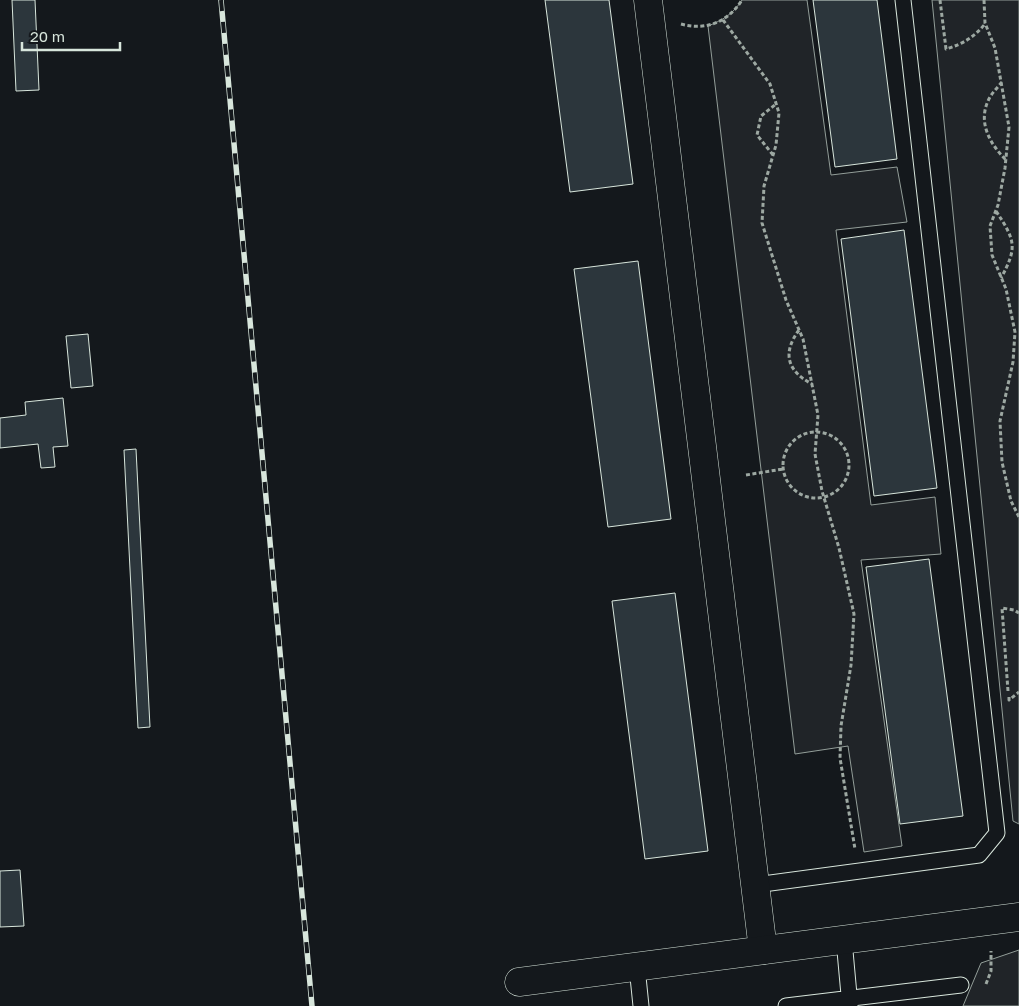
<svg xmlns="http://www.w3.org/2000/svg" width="1019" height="1006" viewBox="0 0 1019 1006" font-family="'Golos Text',sans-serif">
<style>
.green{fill:#202428;stroke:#939e99}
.building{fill:#2c363c;stroke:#d8e6dc}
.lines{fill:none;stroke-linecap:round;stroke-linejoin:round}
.service-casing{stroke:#d8e6dc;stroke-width:17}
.minor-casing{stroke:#d8e6dc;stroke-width:29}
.tertiary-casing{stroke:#d8e6dc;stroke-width:29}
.path{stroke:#9da8a2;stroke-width:3;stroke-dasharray:4 2.5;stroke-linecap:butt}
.service{stroke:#14181c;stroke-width:15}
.minor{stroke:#14181c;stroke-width:28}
.tertiary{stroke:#14181c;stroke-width:28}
.rail-casing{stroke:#d8e6dc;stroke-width:5.5}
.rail{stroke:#14181c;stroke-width:4;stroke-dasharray:11;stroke-linecap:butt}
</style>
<rect width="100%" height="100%" fill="#14181c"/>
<path class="green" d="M742 0H807L831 175 897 167 907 222 836 230 871 505 935 497 941 554 861 560 902 846 864 852 848 746 795 754 708 26C723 20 733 14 742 0Z
M932 0H1019V824L1013 821Z
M1019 950V1006H963L981 963Z"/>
<path class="building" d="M12 0H35L39 90 16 91Z
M545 0H609L633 184 570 192Z
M813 0H877L897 159 835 167Z
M904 230 937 488 874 496 841 239Z
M638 261 671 519 608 527 574 269Z
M88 334 93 386 71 388 66 336Z
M63 398 68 446 53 447 55 467 41 468 38 444 0 448V418L26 415 25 402Z
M136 449 150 727 138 728 124 450Z
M929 559 963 816 900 824 866 567Z
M675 593 708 851 645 859 612 601Z
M20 870 24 926 0 927V871Z"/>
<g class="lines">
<g class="service-casing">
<path id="service" d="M755 885 979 855 997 833 903 0
M844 940 850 1006
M637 967 641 1006
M786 1006 961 985"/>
</g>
<g class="minor-casing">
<path id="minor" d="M648 0 763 950"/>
</g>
<g class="tertiary-casing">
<path id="tertiary" d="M519 982 1019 917"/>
</g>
<path class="path" d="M940 0 946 49C963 44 974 37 985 24
M984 0 985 23 995 48 1009 127 1005 168 998 205 990 226 992 255 1006 289 1015 332 1013 362 1000 421 1002 462 1011 501 1019 517
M723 20 770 84 779 113 776 145 764 186 762 223 786 300 803 339 818 415 815 454 822 491 839 548 854 614 851 665 841 726 840 758 855 849
M681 24C706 31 728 22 742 0
M1002 82C997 88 991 94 988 101 978 123 990 144 1006 160
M773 155 757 135 761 116 776 104
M996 211C1015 240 1018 247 1001 278
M799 330C782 353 787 371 812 384
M783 465a33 33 0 1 1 66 0a33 33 0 1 1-66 0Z
M746 475 783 469
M1008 691 1002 608 1014 610 1019 613
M1009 697V700L1019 692
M986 984 991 971V951"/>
<use href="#service" class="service"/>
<use href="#minor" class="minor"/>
<use href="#tertiary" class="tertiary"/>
<g class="rail-casing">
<path id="rail" d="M221 0 312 1006"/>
</g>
<use href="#rail" class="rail"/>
</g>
<path d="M22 42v8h98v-8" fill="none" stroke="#d8e6dc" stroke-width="2.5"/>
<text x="30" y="42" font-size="15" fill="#d8e6dc" stroke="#14181c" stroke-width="4" paint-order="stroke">20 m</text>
</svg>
